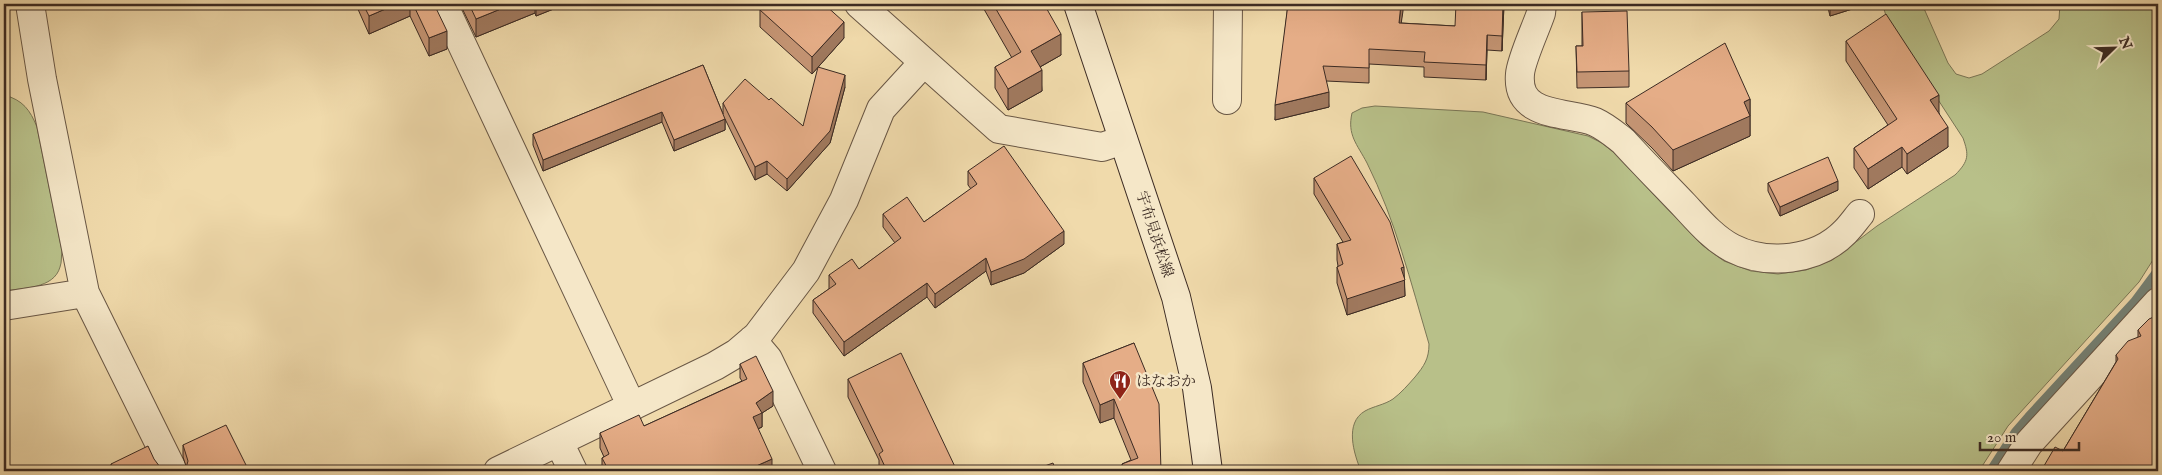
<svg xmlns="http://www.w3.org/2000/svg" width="2162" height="475" viewBox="0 0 2162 475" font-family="'IM FELL English','Noto Serif JP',serif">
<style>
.green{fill:#b8c089;stroke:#7a7656}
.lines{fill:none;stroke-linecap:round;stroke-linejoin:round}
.stream{stroke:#748175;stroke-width:10}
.street-casing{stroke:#695745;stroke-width:30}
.secondary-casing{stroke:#3c2b23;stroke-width:30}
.street{stroke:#f5e7c8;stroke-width:28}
.secondary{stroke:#f5e7c8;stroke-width:28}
.wall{fill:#c59574;stroke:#3c2b23}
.shaded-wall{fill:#a0795e;stroke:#3c2b23}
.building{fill:#e5ad87;stroke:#3c2b23}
.labels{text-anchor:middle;stroke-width:5;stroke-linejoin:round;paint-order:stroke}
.street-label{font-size:15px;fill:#3c2b23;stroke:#f5e7c8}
.poi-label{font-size:15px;fill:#3c2b23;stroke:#f5e7c8;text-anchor:start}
</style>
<rect width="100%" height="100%" fill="#f0daab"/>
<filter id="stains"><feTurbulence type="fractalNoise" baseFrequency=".004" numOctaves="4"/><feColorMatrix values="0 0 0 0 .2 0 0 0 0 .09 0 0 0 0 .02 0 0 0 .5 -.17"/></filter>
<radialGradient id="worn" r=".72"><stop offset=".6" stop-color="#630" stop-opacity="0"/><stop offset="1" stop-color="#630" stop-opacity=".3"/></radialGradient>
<path class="green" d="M1885 4H1922L1948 63 1956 74 1969 78 1982 74 2049 31 2059 19 2060 4H2158V252L2139 282 2008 426 1979 471H1361C1354 454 1344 423 1365 411 1374 406 1384 405 1393 399 1401 393 1408 385 1415 377 1424 366 1429 359 1429 344 1411 283 1395 219 1367 163 1357 144 1347 135 1352 113L1362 108 1375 106 1483 112 1588 136 1602 143 1613 152 1702 245 1724 261 1751 271 1778 274 1806 270 1832 260 1877 226 1955 175C1969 161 1969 155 1963 138L1888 23 1884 9Z
M4 95C23 100 30 110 37 127L62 251C61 256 62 262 60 267 54 289 22 288 4 291Z"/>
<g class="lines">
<path class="stream" d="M1991 471 2016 432 2029 417 2135 302 2158 271"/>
<g class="street-casing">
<path id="street" d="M30 4 42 79 85 293 173 471
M443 4 632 407
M859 4 999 129 1102 147 1123 140
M1542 4 1541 13C1536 28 1521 60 1520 74 1516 119 1568 111 1595 122 1606 127 1614 134 1623 141 1643 163 1664 184 1684 205 1698 220 1713 238 1732 248 1767 266 1817 261 1845 232 1851 226 1855 220 1860 214
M1227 100 1228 4
M4 306 85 293
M752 340 768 359 822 471
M559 442 573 471
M498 471 715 366 737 353 757 336 806 271 844 200 881 109 924 62
M2011 471 2029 443 2158 302"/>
</g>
<g class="secondary-casing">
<path id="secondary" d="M1078 4 1176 297 1197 388 1208 471"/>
</g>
<use href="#street" class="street"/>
<use href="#secondary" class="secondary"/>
</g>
<path class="wall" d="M350 4H434L447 49 429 56 410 16 369 34 357 7 353 9Z
M460 4H566L536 16 535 13 476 37Z
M758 4H824L844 38 812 74 760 27V10L761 9 758 6Z
M981 4H1044L1061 55 1040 67 1042 91 1008 110 995 88V67L1012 58Z
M1288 4H1403L1401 23 1455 26 1504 4 1502 51 1487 50 1486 80 1424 77V67L1369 64V83L1326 81 1329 107 1275 120Z
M1827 4H1865V5L1830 16Z
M1582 12 1629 71V87L1577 88 1576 46H1582Z
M1846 41 1939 113 1948 147 1907 174 1902 167 1868 189 1854 168V148L1888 125 1846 61Z
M703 65 723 114V103L769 100 803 126 845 87 830 143 787 191 767 174 755 180 725 119V130L674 151 662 122 543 171 533 145V134Z
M1750 99V136L1673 171 1652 148 1626 123V103Z
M968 171 1064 244 1024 273 991 285 986 271 935 308 927 297 844 356 813 313V300L829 289V275L859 269 895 243 883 227V214L924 222 971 189 968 185Z
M1314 178 1404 277 1405 296 1347 315 1337 283V267L1338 266 1337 260V244L1343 242 1314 194Z
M1768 183 1838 190 1780 216 1768 191Z
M2158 315 2063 451 2116 362V355L2138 337V330Z
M1134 343 1161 471 1122 467V464L1131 460 1114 418 1100 423 1083 382V363Z
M740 364 773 406 762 413V427L758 429 772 471H602V458L604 457 600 448V433L644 426 742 381 740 378Z
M848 379 957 471H879V460L848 397Z
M183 445 249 471 186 468V466L183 457Z
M111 464 163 471H111Z"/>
<path class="shaded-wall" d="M353 4H357V7L353 9Z
M397 4H410V16L369 34V16Z
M513 4H535V13L476 37V19Z
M536 4H566L536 16Z
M1401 4H1403V11L1399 38V23Z
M1503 4H1504L1502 51V36Z
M1840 4H1865V5L1830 16V7Z
M844 22V38L812 74V57Z
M447 31V49L429 56V38Z
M1061 34V55L1031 72V51Z
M1487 35V50L1486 80V65Z
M1042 70V91L1008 110V89Z
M845 75V87L830 143 787 191V179Z
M1329 92V107L1275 120V105Z
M1939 95V115L1930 100Z
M1750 99V136L1673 171V150L1744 102Z
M662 112V122L543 171V160Z
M725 119V130L674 151V140Z
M1948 127V147L1907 174V154Z
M1902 147V167L1868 189V169Z
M767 161V174L755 180V167Z
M1838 181V190L1780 216V207Z
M1064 231V244L1024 273 991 285V272Z
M986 258V271L935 308V294Z
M1404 267 1405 296 1347 315V299L1401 268Z
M927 283V297L844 356V342Z
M773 391V406L762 413V427L753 431V417L756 403Z
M1114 399V418L1100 423V405Z
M772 459V471H745Z"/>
<path class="building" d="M363 4H397L369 16Z
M413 4H434L447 31 429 38Z
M469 4H513L476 19Z
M766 4H824L844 22 812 57 760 10Z
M993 4H1044L1061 34 1031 51 1042 70 1008 89 995 67 1021 52Z
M1288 4H1401L1399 23 1455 26 1456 4H1503L1502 36 1487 35 1486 65 1424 62 1425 52 1369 49V68L1323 66 1329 92 1275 105Z
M1829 4H1840L1830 7Z
M1627 11 1629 71 1577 72 1576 46H1583L1582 12Z
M1886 14 1939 95 1930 100 1948 127 1907 154 1902 147 1868 169 1854 148 1897 119 1846 41Z
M1725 43 1750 99 1744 102 1750 116 1673 150 1652 127 1626 103Z
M703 65 725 119 674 140 662 112 543 160 533 134Z
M818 67 845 75 830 131 787 179 767 161 755 167 723 103 745 79 769 100 771 98 803 126Z
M1004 146 1064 231 1024 259 991 272 986 258 935 294 927 283 844 342 813 300 836 284 829 275 852 259 859 269 901 238 883 214 907 197 924 222 977 184 968 171Z
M1351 156 1390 222 1404 267 1401 268 1405 280 1347 299 1337 267 1343 264 1337 244 1351 240 1314 178Z
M1828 157 1838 181 1780 207 1768 183Z
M2158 315V471H2041L2055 447 2063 451 2118 359 2116 355 2128 341 2141 336 2138 330 2149 319Z
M1134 343 1159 404 1161 471H1113L1124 467 1122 464 1138 458 1114 399 1100 405 1083 363Z
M901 353 957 471H887L879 454 883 451 848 379Z
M756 356 773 391 756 403 762 413 753 417 772 459 745 471H609L602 458 609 454 600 433 639 415 644 426 747 379 740 364Z
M226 425 249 471H182L186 468 188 461 183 445Z
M148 446 154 459 163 471H115L111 464Z
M1053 463 1056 471H1031Z"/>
<defs>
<g id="restaurant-pin" transform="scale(1.125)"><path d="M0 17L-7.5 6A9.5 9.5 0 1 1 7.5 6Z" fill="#8f2418" stroke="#f5e7c8"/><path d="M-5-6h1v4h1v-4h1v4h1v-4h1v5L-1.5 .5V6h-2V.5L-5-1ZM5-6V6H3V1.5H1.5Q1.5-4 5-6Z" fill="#fff"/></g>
</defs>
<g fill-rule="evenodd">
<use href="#restaurant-pin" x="1120" y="381"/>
</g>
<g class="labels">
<g class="street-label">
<text transform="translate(1155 234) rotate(72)" y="5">宇布見浜松線</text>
</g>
<g class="poi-label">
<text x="1136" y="386">はなおか</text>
</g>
</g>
<rect width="2162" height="475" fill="none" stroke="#f0daab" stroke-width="20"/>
<rect x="5" y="5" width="2152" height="465" fill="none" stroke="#3c2b23" stroke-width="2.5"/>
<rect x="10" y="10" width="2142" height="455" fill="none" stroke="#3c2b23"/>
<g transform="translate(2114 48) rotate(67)" stroke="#f5e7c8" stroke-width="4" paint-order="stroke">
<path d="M0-4L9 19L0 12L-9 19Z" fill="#3c2b23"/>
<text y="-8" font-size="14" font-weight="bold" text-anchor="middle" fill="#3c2b23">N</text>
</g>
<path d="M1980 442v8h99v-8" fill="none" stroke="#3c2b23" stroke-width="2.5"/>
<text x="1987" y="442" font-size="15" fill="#3c2b23" stroke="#f5e7c8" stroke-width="4" paint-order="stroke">20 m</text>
<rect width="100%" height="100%" filter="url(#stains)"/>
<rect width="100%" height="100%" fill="url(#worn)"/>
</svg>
